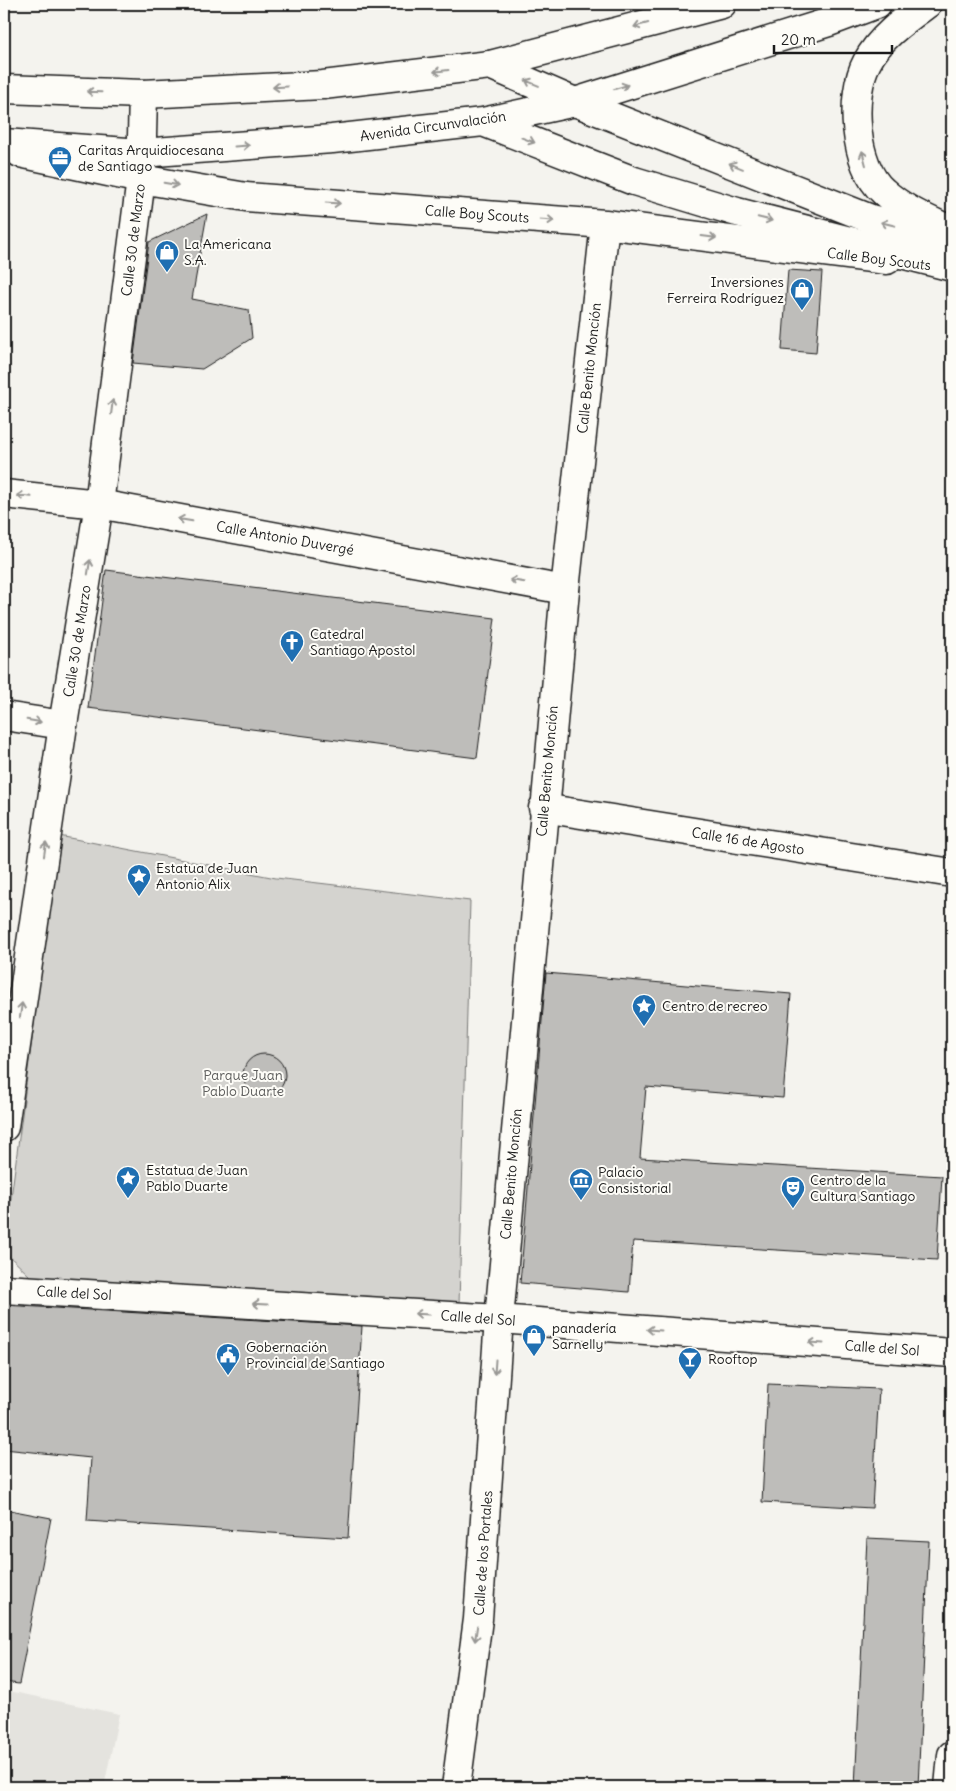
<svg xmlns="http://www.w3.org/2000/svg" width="956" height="1791" viewBox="0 0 956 1791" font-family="Delius,sans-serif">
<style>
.built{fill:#e4e3de}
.green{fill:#d4d3cf;stroke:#787876}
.building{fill:#bebdba;stroke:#1c1c1c}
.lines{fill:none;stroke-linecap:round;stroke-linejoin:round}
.pedestrian-casing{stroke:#1c1c1c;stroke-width:31}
.minor-casing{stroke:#1c1c1c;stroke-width:31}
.secondary-casing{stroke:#1c1c1c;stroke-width:31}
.primary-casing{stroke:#1c1c1c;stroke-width:31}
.pedestrian{stroke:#fdfcf7;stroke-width:28}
.minor{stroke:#fdfcf7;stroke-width:28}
.secondary{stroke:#fdfcf7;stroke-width:28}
.primary{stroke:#fdfcf7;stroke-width:28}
.oneway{stroke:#989794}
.labels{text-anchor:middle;stroke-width:4;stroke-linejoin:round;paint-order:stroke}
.street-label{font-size:14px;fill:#1c1c1c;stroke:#fdfcf7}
.poi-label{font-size:14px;fill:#1c1c1c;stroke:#fdfcf7;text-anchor:start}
.park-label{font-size:14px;fill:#5c5c5b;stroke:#fdfcf7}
</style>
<rect width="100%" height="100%" fill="#f4f3ee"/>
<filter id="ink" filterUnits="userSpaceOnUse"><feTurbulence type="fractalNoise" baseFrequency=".02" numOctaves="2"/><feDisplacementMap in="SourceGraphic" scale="10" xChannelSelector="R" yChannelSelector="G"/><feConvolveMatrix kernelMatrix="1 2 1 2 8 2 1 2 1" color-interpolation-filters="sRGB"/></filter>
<g filter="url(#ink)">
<path class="built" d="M4 1690 119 1714 104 1787H4Z"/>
<path class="green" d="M59 836 276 878 470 901 459 1305 33 1279 4 1251Z"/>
<path class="building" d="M207 214 192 299 249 310 252 338 202 369 133 363 149 242Z
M788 270 822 272 816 353 782 350Z
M106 570 495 618 477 758 88 708Z
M546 973 791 994 783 1098 646 1087 640 1158 942 1176 937 1260 633 1241 629 1292 520 1283Z
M243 1075a21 21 0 1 1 42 0a21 21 0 1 1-42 0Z
M4 1305 362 1326 348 1538 87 1521 91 1458 4 1449Z
M768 1384 879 1389 872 1508 762 1502Z
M4 1509 51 1518 19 1684 4 1682Z
M867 1538 929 1541 918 1787H855Z"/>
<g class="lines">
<g class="pedestrian-casing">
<path id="pedestrian" d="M499 1319 565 590"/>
</g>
<g class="minor-casing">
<path id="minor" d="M490 65 575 102 871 219 952 239
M20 153 141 179 246 197 605 224 887 260
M4 494 99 504 565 590 605 224
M4 716 63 725
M543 808 952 873
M456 1787 478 1619 499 1319"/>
</g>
<g class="secondary-casing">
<path id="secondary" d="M4 1127 63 725 99 504 141 179 143 94
M4 1289 499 1319 952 1353
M949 1787 952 1755"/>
</g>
<g class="primary-casing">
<path id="primary" d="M927 4C905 20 880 37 867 62 849 95 854 166 883 191 902 209 929 220 952 231
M4 89 143 94 323 85 490 65 722 4
M483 122 634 181 737 212 952 267
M4 143 141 153 332 139 483 122 575 102 829 22 877 4"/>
</g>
<use href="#pedestrian" class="pedestrian"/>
<use href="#minor" class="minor"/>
<use href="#secondary" class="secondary"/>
<use href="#primary" class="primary"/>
</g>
<defs><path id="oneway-shaft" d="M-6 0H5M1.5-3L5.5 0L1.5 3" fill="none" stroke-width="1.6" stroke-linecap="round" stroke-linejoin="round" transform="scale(1.25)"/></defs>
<g class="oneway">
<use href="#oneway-shaft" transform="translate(641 25) rotate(165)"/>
<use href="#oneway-shaft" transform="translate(441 71) rotate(173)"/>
<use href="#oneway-shaft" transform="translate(532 83) rotate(-157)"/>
<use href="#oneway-shaft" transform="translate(280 87) rotate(177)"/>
<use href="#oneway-shaft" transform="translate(621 87) rotate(-17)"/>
<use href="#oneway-shaft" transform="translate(94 92) rotate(-178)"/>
<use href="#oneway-shaft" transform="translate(528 140) rotate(21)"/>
<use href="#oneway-shaft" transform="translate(242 146) rotate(-4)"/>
<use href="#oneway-shaft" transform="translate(864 158) rotate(-105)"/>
<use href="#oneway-shaft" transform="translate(736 166) rotate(-158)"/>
<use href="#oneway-shaft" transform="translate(171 184) rotate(10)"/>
<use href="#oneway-shaft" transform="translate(333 203) rotate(4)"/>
<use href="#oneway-shaft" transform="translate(765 219) rotate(14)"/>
<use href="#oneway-shaft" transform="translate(547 220) rotate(4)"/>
<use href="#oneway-shaft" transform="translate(888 224) rotate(-166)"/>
<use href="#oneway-shaft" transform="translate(709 237) rotate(7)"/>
<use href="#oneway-shaft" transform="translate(112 407) rotate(-83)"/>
<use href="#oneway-shaft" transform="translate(24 496) rotate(-174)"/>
<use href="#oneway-shaft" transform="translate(185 520) rotate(-170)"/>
<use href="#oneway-shaft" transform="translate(89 567) rotate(-81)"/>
<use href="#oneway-shaft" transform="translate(517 581) rotate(-170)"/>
<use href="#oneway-shaft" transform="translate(34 721) rotate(9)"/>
<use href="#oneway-shaft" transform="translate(45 849) rotate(-82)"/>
<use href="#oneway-shaft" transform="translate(21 1010) rotate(-82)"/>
<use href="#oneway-shaft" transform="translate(260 1304) rotate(-177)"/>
<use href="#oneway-shaft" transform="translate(422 1314) rotate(-177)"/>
<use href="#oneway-shaft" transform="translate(654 1330) rotate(-176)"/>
<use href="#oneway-shaft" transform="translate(816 1343) rotate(-176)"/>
<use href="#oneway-shaft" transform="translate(495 1367) rotate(94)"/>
<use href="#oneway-shaft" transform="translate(476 1634) rotate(98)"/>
</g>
</g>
<defs>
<g id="office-pin" transform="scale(1.25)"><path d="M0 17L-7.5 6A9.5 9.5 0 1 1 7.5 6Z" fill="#1f6fb2" stroke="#fdfcf7"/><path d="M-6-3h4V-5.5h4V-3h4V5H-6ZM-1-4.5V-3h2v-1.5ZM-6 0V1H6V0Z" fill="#fff"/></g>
<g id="shop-pin" transform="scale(1.25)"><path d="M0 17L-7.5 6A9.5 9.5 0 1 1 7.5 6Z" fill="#1f6fb2" stroke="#fdfcf7"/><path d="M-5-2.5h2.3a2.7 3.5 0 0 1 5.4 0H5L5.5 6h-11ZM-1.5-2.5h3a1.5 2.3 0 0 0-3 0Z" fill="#fff"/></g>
<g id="church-pin" transform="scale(1.25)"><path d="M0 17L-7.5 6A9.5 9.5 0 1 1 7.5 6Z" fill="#1f6fb2" stroke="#fdfcf7"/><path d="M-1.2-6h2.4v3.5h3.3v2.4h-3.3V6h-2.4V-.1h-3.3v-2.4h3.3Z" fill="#fff"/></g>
<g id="sight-pin" transform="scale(1.25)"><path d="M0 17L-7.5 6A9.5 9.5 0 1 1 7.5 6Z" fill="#1f6fb2" stroke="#fdfcf7"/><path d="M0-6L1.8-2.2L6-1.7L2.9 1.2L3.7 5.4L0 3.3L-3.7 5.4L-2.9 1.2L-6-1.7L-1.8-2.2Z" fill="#fff"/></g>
<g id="museum-pin" transform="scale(1.25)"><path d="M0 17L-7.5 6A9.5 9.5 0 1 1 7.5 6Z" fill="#1f6fb2" stroke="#fdfcf7"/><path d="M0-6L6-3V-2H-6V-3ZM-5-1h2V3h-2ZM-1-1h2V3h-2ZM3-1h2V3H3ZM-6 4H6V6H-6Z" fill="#fff"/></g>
<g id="theatre-pin" transform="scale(1.25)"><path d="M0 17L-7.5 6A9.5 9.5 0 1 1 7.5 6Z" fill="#1f6fb2" stroke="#fdfcf7"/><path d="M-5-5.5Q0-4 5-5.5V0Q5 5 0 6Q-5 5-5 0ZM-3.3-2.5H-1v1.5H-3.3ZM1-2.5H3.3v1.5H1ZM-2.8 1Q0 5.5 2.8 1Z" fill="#fff"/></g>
<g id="civic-pin" transform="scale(1.25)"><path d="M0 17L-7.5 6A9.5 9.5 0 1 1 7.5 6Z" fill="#1f6fb2" stroke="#fdfcf7"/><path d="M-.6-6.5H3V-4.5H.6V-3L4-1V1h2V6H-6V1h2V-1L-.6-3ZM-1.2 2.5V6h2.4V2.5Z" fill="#fff"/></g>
<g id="bar-pin" transform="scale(1.25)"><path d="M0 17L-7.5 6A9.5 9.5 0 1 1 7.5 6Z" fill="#1f6fb2" stroke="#fdfcf7"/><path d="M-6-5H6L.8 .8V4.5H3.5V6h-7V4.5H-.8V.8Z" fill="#fff"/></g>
</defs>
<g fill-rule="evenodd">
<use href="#office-pin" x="60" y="158"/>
<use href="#shop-pin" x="167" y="252"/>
<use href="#shop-pin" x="802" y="290"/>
<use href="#church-pin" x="292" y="642"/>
<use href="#sight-pin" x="139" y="876"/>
<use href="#sight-pin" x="644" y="1006"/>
<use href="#sight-pin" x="128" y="1178"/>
<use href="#museum-pin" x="581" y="1180"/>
<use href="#theatre-pin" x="793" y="1188"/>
<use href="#shop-pin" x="534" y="1336"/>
<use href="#civic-pin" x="228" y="1355"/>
<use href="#bar-pin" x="690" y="1359"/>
</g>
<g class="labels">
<g class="street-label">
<text transform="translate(433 126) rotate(-8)" y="5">Avenida Circunvalación</text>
<text transform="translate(477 214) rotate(4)" y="5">Calle Boy Scouts</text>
<text transform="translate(133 240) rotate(-83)" y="5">Calle 30 de Marzo</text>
<text transform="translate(879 259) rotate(7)" y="5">Calle Boy Scouts</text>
<text transform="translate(589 368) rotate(-84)" y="5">Calle Benito Monción</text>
<text transform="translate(285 538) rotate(10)" y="5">Calle Antonio Duvergé</text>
<text transform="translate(77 641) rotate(-81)" y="5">Calle 30 de Marzo</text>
<text transform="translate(547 771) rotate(-85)" y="5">Calle Benito Monción</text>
<text transform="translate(748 841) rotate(9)" y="5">Calle 16 de Agosto</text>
<text transform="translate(511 1174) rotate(-85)" y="5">Calle Benito Monción</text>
<text transform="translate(74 1293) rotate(3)" y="5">Calle del Sol</text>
<text transform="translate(478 1318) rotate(4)" y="5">Calle del Sol</text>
<text transform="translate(882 1348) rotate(4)" y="5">Calle del Sol</text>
<text transform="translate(483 1553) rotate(-86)" y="5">Calle de los Portales</text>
</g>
<g class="poi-label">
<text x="78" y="155">Caritas Arquidiocesana<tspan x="78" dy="16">de Santiago</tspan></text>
<text x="184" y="249">La Americana<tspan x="184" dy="16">S.A.</tspan></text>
<text x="784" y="287" text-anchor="end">Inversiones<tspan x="784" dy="16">Ferreira Rodríguez</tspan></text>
<text x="310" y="639">Catedral<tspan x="310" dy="16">Santiago Apostol</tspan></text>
<text x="156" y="873">Estatua de Juan<tspan x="156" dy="16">Antonio Alix</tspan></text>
<text x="662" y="1011">Centro de recreo</text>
<text x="146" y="1175">Estatua de Juan<tspan x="146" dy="16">Pablo Duarte</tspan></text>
<text x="598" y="1177">Palacio<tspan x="598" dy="16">Consistorial</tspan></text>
<text x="810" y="1185">Centro de la<tspan x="810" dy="16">Cultura Santiago</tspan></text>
<text x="552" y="1333">panadería<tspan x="552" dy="16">Sarnelly</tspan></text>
<text x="246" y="1352">Gobernación<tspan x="246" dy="16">Provincial de Santiago</tspan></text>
<text x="708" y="1364">Rooftop</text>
</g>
<g class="park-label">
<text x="243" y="1080">Parque Juan<tspan x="243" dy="16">Pablo Duarte</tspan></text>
</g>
</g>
<rect width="956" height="1791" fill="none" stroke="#fdfcf7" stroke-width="20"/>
<rect x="10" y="10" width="936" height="1771" fill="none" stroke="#1c1c1c" stroke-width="2" filter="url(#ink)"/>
<path d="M774 45v8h118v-8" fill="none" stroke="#1c1c1c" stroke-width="2.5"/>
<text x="781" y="45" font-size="15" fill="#1c1c1c" stroke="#fdfcf7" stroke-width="4" paint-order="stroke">20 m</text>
</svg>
